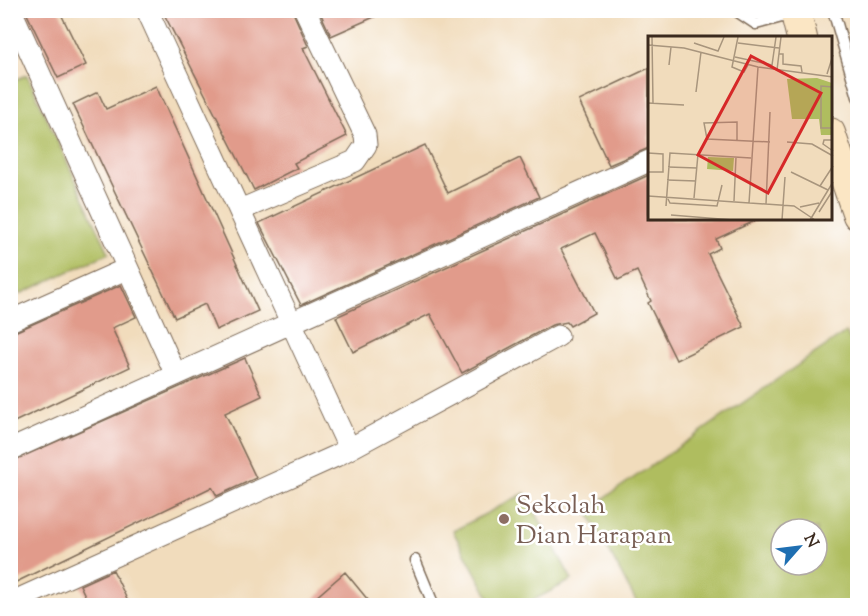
<svg xmlns="http://www.w3.org/2000/svg" width="868" height="616" viewBox="0 0 868 616" font-family="'Sorts Mill Goudy',serif">
<style>
.green{fill:#afbd5f;stroke:#75743e;stroke-width:1.5;fill-rule:evenodd}
.building{fill:#e19b8b}
.lines{fill:none;stroke-linecap:round;stroke-linejoin:round}
.service-casing{stroke:#7b6855;stroke-width:13}
.minor-casing{stroke:#7b6855;stroke-width:23}
.secondary-casing{stroke:#7b6855;stroke-width:32}
.service{stroke:#fff;stroke-width:10}
.minor{stroke:#fff;stroke-width:21}
.secondary{stroke:#fbe6c4;stroke-width:30}
.education-dot{fill:#8d6e63;stroke:#fff;stroke-width:2}
.labels{text-anchor:middle;stroke-width:5;stroke-linejoin:round;paint-order:stroke}
.education-label{font-size:26px;fill:#785e54;stroke:#fff;text-anchor:start}
.inset-road{fill:none;stroke:#a8957d;stroke-width:1.5}
.view{fill:#d62828;fill-opacity:0.15;stroke:#d62828;stroke-width:3}
.inset-edge{fill:none;stroke:#3b2a1e;stroke-width:3}
</style>
<rect width="100%" height="100%" fill="#fff"/>
<filter id="ink" filterUnits="userSpaceOnUse"><feTurbulence type="fractalNoise" baseFrequency=".0167" numOctaves="2"/><feDisplacementMap in="SourceGraphic" scale="12" xChannelSelector="R" yChannelSelector="G"/><feConvolveMatrix kernelMatrix="1 2 1 2 8 2 1 2 1" color-interpolation-filters="sRGB"/></filter>
<filter id="wash" filterUnits="userSpaceOnUse"><feTurbulence type="fractalNoise" baseFrequency=".008" numOctaves="4" result="noise"/><feDisplacementMap in="SourceGraphic" scale="24" xChannelSelector="R" yChannelSelector="G"/><feGaussianBlur stdDeviation="1.35" result="paint"/><feColorMatrix in="noise" values="0 0 0 0 0 0 0 0 0 0 0 0 0 0 0 0 0 1.4 0 .05"/><feComposite in="paint" operator="in"/></filter>
<g filter="url(#wash)">
<rect width="100%" height="100%" fill="#f1dcbc"/>
<path class="green" d="M27 75 109 253 20 294 10 274V82Z
M846 332 858 354 857 605H638L587 510ZM781 529H817V565H781Z
M525 493 572 580 524 605H493L453 531Z"/>
<g id="blocks">
<path class="building" d="M25 10H59L86 65 58 78Z
M162 10H292L308 46 303 48 347 136 294 163 297 168 254 190Z
M319 10H390L331 36Z
M649 68V148L609 165 579 101Z
M156 86 258 311 216 330 205 304 175 318 73 104 98 92 106 109Z
M425 145 448 193 520 158 539 197 301 305 259 223Z
M649 175V219H759L716 239 720 248 708 254 744 327 676 360 648 303 651 301 637 271 618 280 595 233 561 249 594 313 570 326 567 322 552 325 462 373 430 314 353 352 336 317Z
M121 285 136 317 112 328 130 367 10 424V334Z
M245 358 262 396 225 413 256 478 217 496 212 487 10 585V462Z
M113 570 130 606H90L80 585Z
M345 572 373 606H306Z"/>
</g>
</g>
<g filter="url(#ink)">
<use href="#blocks" fill-opacity="0" stroke="#7b6855" stroke-width="1.5"/>
<g class="lines">
<g class="service-casing">
<path id="service" d="M735 10 756 24 793 14
M833 10 858 97
M415 560 434 606"/>
</g>
<g class="minor-casing">
<path id="minor" d="M11 10 176 375
M147 10 349 448
M240 210 355 161 366 145 365 135 305 10
M10 321 126 269
M10 450 649 161
M10 603 336 456 558 336"/>
</g>
<g class="secondary-casing">
<path id="secondary" d="M795 10 802 38
M830 133 858 215"/>
</g>
<use href="#service" class="service"/>
<use href="#minor" class="minor"/>
<use href="#secondary" class="secondary"/>
</g>
</g>
<circle class="education-dot" cx="504" cy="519" r="6"/>
<g class="labels">
<g class="education-label">
<text x="516" y="513">Sekolah<tspan x="516" dy="30">Dian Harapan</tspan></text>
</g>
</g>
<g transform="translate(648 36)">
<rect width="184" height="184" fill="#f1dcbc"/>
<path d="M169 42 184 47V99H173L171 83H144L139 43ZM60 121 86 122 85 135 59 133Z" fill="#afbd5f"/>
<path class="inset-road" d="M4 1 5 67M90 1 84 31 96 36 100 29M46 7 70 15 76 1M90 7 131 12M0 9 36 12 110 31 185 41M131 18H135V28L153 30 154 36M87 21 124 29 128 1M21 29 23 11M129 34 133 1M179 38 185 19M185 51 173 50V92H184L185 80M48 56 53 16M0 67 36 69M89 104V86L56 87 59 103 122 106M185 104H176L175 108 185 115M139 106 164 108 185 120M0 117 15 118V136H0M20 131 49 132M143 136 180 154M19 144 48 145M172 150 185 130M0 160 146 170 167 184M46 162 50 118M20 163 22 167 69 170 74 149M86 165 88 121M101 167 110 31M118 168 122 76M18 170 22 117 103 122M152 171 171 167M171 176 185 154M23 179 85 184M134 184 137 141M162 184 185 146"/>
<path class="view" d="M103 20 173 57 120 157 50 119Z"/>
<rect width="184" height="184" class="inset-edge"/>
</g>
<rect width="868" height="616" fill="none" stroke="#fff" stroke-width="36"/>
<g transform="translate(799 547) rotate(62)"><circle r="28" fill="#ffffff" stroke="#b1aaa5" stroke-width="1.5"/>
<path d="M0-4.5L10 22L0 15L-10 22Z" fill="#1f6fb2"/>
<text y="-9" font-size="16" font-weight="bold" text-anchor="middle" fill="#3b2a1e">N</text>
</g>
</svg>
